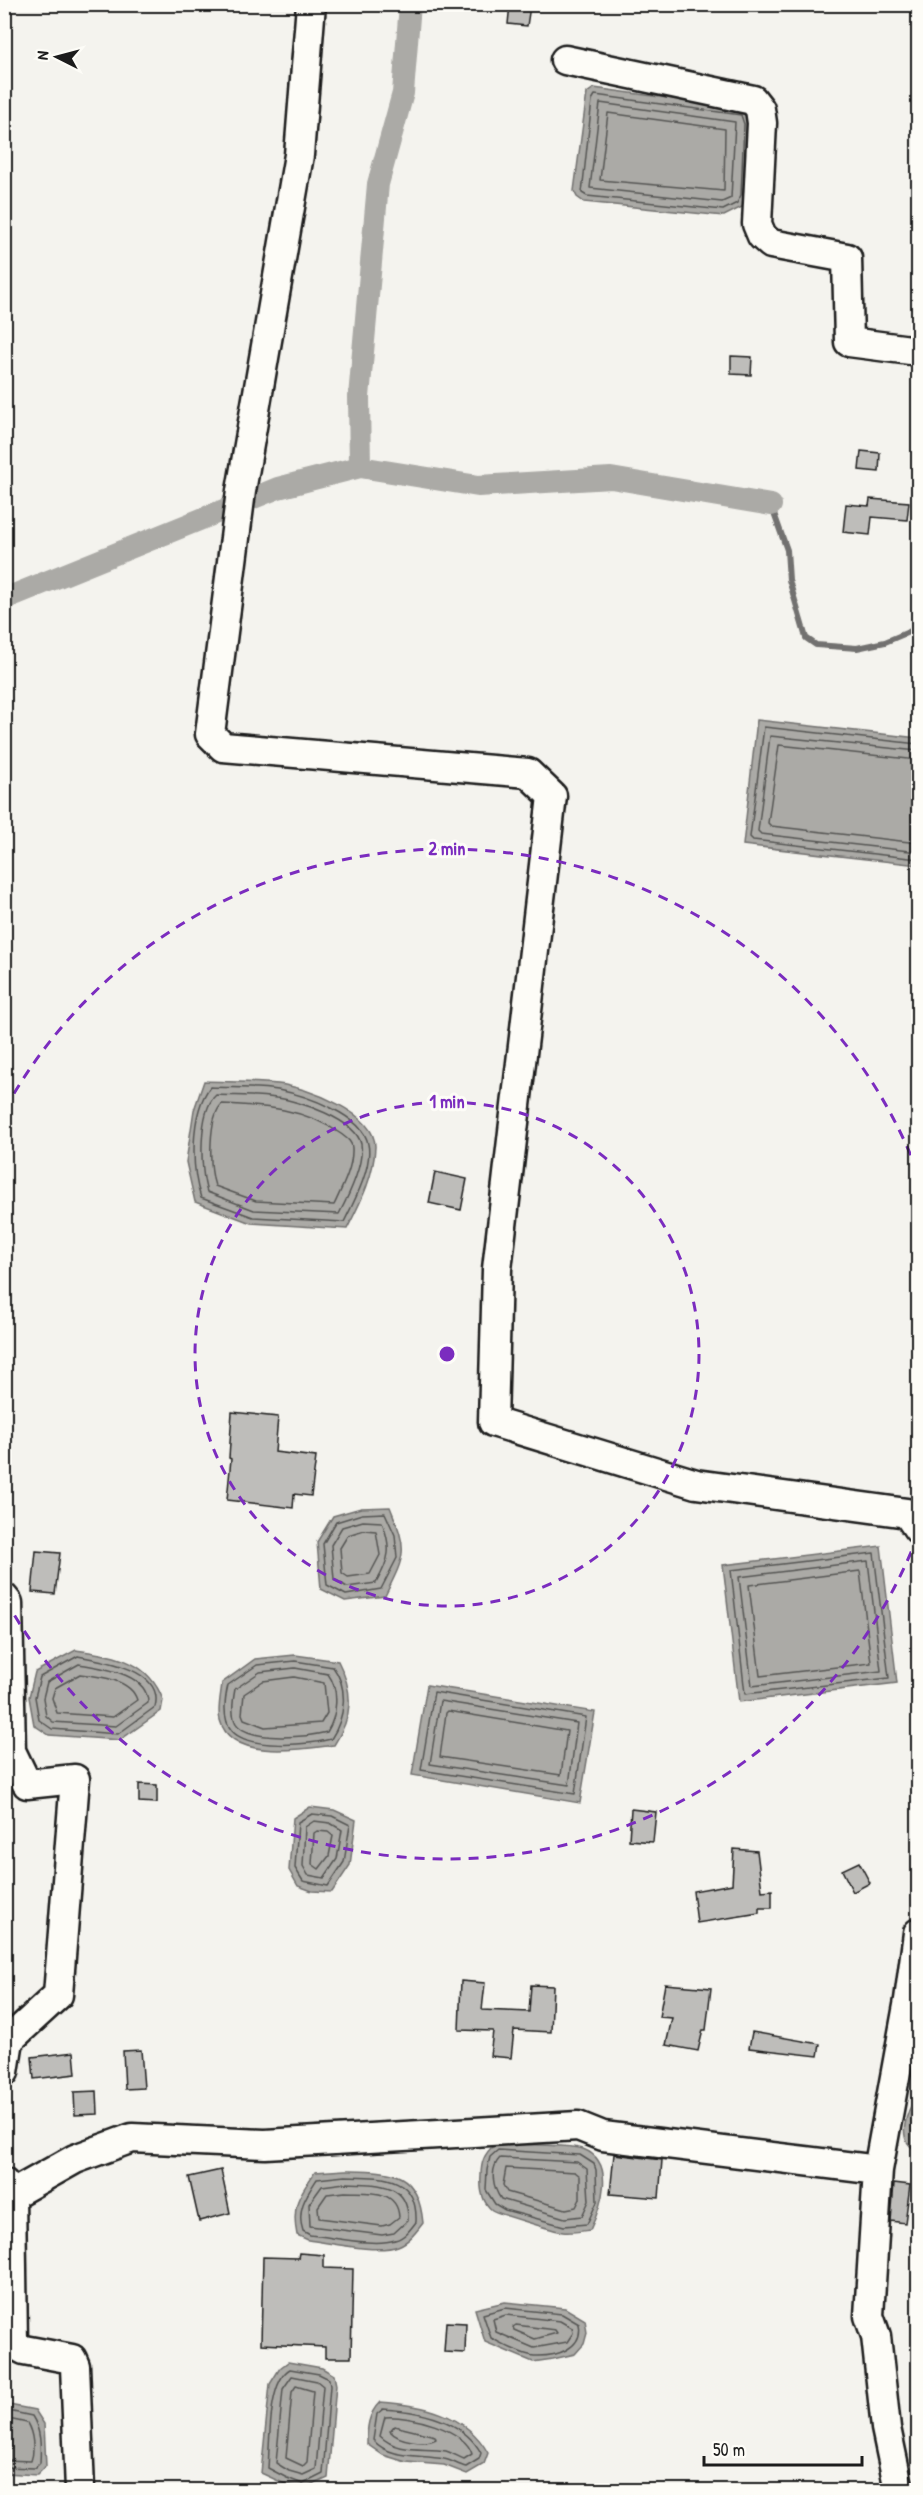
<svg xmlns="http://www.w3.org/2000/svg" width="923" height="2495" viewBox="0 0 923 2495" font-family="'Patrick Hand',sans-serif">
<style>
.water{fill:#abaaa6;stroke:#72716f;stroke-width:1.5}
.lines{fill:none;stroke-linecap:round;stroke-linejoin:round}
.shore{stroke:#555553;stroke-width:1.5}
.stream{stroke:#72716f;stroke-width:6}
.canal{stroke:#abaaa6;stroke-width:22}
.building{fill:#bebdba;stroke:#1c1c1c;stroke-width:1.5}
.minor-casing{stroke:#1c1c1c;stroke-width:33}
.minor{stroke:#fdfcf7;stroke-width:28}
.ring{fill:none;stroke:#7b2cbf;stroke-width:3;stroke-dasharray:10 8}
.centre{fill:#7b2cbf;stroke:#fdfcf7;stroke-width:3}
.ring-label{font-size:18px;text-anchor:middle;font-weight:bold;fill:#7b2cbf;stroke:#fdfcf7;stroke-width:6;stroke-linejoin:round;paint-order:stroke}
</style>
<rect width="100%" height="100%" fill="#f4f3ee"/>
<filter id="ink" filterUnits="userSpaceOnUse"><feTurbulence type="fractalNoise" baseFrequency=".0167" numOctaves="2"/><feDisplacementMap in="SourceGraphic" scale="12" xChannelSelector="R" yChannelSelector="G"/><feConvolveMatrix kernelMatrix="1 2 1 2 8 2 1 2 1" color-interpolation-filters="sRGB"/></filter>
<g filter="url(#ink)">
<path class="water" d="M594 88 741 108 748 115 746 197 742 207 724 216 584 202 577 197 574 191 587 93Z
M757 720 918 738V865L743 845Z
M204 1081C229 1082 254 1082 278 1084 306 1087 376 1113 375 1147 374 1177 360 1203 347 1229L251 1223 195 1202 186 1162 194 1110Z
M390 1507C408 1551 406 1554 385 1596L345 1601 321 1589 317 1542 333 1516 361 1508Z
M881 1546 897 1683 739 1702 723 1565Z
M76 1650C113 1656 148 1659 163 1700L161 1711 120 1740 49 1735 34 1725 29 1697 35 1672Z
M295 1655 338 1661C354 1692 353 1716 334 1745 303 1749 231 1762 220 1720 217 1710 221 1694 222 1683L255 1659Z
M427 1685 595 1712 580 1803 412 1775Z
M310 1807 334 1810 356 1820 350 1865 332 1892 312 1891 298 1886 289 1870 293 1818Z
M918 2095V2151C894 2141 907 2110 918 2095Z
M495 2144C514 2145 568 2144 583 2149 617 2162 601 2207 590 2230 582 2231 571 2233 563 2232 555 2231 496 2213 492 2210 482 2202 480 2189 481 2176 481 2162 484 2154 495 2144Z
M345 2170C390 2171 418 2169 423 2223 416 2232 409 2242 398 2246 377 2254 331 2243 308 2240L297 2235C291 2206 299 2195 315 2172Z
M505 2302 565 2308 585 2320 587 2333 584 2344 575 2354 553 2359 533 2362 485 2342 475 2309Z
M288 2362 322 2368 334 2375 336 2385 328 2478 304 2489 285 2484 261 2473 270 2384 280 2368Z
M380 2402C422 2405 466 2413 488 2453L484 2464 467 2474 444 2465 406 2462 383 2455 367 2444C367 2428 368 2414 380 2402Z
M4 2404 35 2410 44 2424 46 2466 37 2475 5 2473Z"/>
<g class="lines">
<path class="shore" d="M595 95 741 115 744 124 741 195 737 203 723 210 587 196 582 193 592 100Z
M600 103 735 122 731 198 722 202 590 188Z
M608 113 725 129 724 191 600 180Z
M918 744 764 727 750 837 753 840 918 859
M918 751 770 736 758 831 761 834 918 852
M918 760 779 745 768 823 771 826 918 843
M210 1087C232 1088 257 1087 278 1090 305 1095 363 1115 368 1144 373 1166 354 1202 344 1222L253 1217 201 1198C191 1169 190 1113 210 1087Z
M216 1095C236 1096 256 1095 276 1098 298 1100 356 1120 361 1144 364 1164 348 1197 339 1214L254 1210 207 1192C200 1171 198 1111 216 1095Z
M222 1104C264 1106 305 1108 341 1134 346 1138 352 1141 352 1148 353 1167 342 1188 334 1205L256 1201 215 1186C209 1168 208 1117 222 1104Z
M385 1513 395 1535 397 1558 381 1589 346 1595 327 1585 323 1544 336 1522 362 1514Z
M363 1521 382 1522C392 1548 390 1559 376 1583L347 1587 334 1579 331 1545 342 1527Z
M364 1530 376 1531 380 1555 370 1574 348 1577 342 1573 340 1548 348 1535Z
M874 1553 889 1678 745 1694 731 1570Z
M868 1561 881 1671 752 1686 739 1577Z
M860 1571 871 1663 760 1676 749 1585Z
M78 1656C102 1660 165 1670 155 1707L118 1734 52 1729 39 1720 35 1697 40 1677Z
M295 1661 333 1667C349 1688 345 1718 331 1739 308 1745 249 1750 232 1731 222 1720 225 1698 228 1685L257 1665Z
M79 1664C101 1668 148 1673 148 1703L116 1726 53 1722 46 1716 43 1698 47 1682Z
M295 1668 328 1674C340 1690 337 1716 327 1732 307 1737 254 1742 238 1726 230 1718 233 1700 235 1689L260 1672Z
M80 1674C98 1676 131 1679 137 1700L113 1717 57 1713 52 1698 55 1688Z
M294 1677 324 1683 327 1713 321 1723 265 1727 244 1719 242 1714 244 1694 263 1681Z
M434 1692 586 1717 575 1794 421 1770Z
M440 1701 577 1723 569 1785 430 1764Z
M448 1711 567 1731 561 1775 440 1757 446 1713Z
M312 1814 332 1816 350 1825 344 1862 328 1886 303 1881 295 1868 298 1822Z
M314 1821 330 1823 342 1830 337 1859 324 1878 308 1875 303 1866 305 1827Z
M317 1831 328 1832 333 1836 329 1856 319 1869 312 1864 314 1833Z
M498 2150 580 2155 594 2164 596 2170 597 2202 587 2224 564 2226 505 2210 495 2204 486 2190 487 2170 490 2157Z
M500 2158 577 2162 587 2169 589 2201 582 2216 565 2218 501 2199C493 2188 489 2169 500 2158Z
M506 2168 575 2172 580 2176V2199L576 2207 566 2209 507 2192 503 2185Z
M345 2176C380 2177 418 2174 416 2222 410 2230 404 2238 395 2240 374 2247 333 2237 310 2235L303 2231C296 2210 306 2196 317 2179Z
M345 2183C374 2184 409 2181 408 2220L394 2233 382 2235 310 2226 309 2204 322 2186Z
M345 2192C367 2193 397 2188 399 2217L390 2224 382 2226 319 2218 318 2207 327 2194Z
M505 2308 562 2314 579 2324C584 2349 556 2357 534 2356 521 2355 503 2344 491 2338L483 2314Z
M506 2315 560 2321 572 2328 573 2333 567 2342 534 2348 496 2332 493 2319Z
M516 2325 555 2330 557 2333 535 2339 514 2330 513 2327Z
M290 2369 319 2374 329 2379 330 2386 323 2474 303 2484 287 2478 268 2468C270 2443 268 2381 290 2369Z
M292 2376 317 2381 323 2386 316 2469 303 2475 289 2471 276 2463 283 2389Z
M296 2386 313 2391 307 2462 303 2466 286 2458 292 2392Z
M383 2409C419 2411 463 2419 481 2453L479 2459 466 2467C458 2465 451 2460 444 2459 419 2454 391 2460 373 2440L377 2414Z
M4 2410 32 2416C41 2430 41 2446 40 2463L35 2468 4 2467
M385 2417C409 2415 465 2429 472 2454L464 2459C459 2457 452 2453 446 2451 424 2447 398 2454 380 2436Z
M4 2418 27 2423C33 2433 35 2450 31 2461L4 2460
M394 2426 435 2436 436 2439C425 2445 398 2441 390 2431Z"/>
<path class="stream" d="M771 505 787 550 789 580 806 638 816 645 857 648 885 642 918 628"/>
<path class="canal" d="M360 467 359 397 378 184 403 93 410 4
M4 599 278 488 360 467 478 486 611 478 771 505"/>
</g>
<path class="building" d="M510 4 530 6 527 26 508 24Z
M731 356 752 357 751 375 731 374Z
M861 451 880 453 879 472 859 470Z
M870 499 909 502 907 520 872 517 870 535 843 532 846 504 869 506Z
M435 1172 467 1179 461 1210 429 1203Z
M232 1412 278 1417 275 1452 316 1457 311 1496 294 1494 293 1508 227 1500 231 1459 229 1458Z
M36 1551 60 1553 55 1594 32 1592Z
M139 1784 157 1785V1803L139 1802Z
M631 1809 656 1812 653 1842 629 1840Z
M734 1849 757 1851 762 1891 772 1890V1908H759V1913L697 1923 693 1891 732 1884Z
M859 1862 870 1883 853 1892 842 1870Z
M461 1981 485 1983 482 2010 529 2012 531 1985 553 1986 551 2032 514 2030 511 2058 490 2056 493 2031 459 2030Z
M665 1984 711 1988 706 2030H703L698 2051 666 2045 672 2018 659 2017Z
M752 2032 820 2044 818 2056 749 2048Z
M141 2050 144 2088 125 2089 123 2051Z
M74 2052 76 2074 34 2079 32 2057Z
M97 2091 98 2114 75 2115 74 2092Z
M614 2154 662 2160 659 2198 610 2194Z
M221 2170 230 2213 199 2221 189 2177Z
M894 2183 910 2185 905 2223 891 2221Z
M299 2253 324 2255V2268L353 2269 351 2358H325V2347L261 2344 263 2257 298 2258Z
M446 2322 466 2323 465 2353 444 2352Z"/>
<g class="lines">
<g class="minor-casing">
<path id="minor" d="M311 4 299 155 241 491 210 734 223 747 528 773 552 796 497 1269 493 1422 696 1484 907 1513 918 1529
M565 60 753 100 760 109 762 123 757 224 762 236 771 244 847 258 849 342 918 351
M4 1598 8 1603 11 1751 27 1784 75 1779 58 1995 9 2040 4 2072
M4 2183 11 2195 13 2344 24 2350 72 2359 75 2366 80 2490
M11 2195 75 2159 132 2138 265 2144 578 2126 603 2136 878 2170
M899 2490 886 2428 876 2336 869 2316 878 2170 909 2000 918 1933"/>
</g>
<use href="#minor" class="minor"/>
</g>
</g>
<g class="ring">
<circle cx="447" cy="1354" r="252"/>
<path d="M918 1535A505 505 0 0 1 5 1599M5 1109A505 505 0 0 1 918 1173"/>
</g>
<circle cx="447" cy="1354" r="9" class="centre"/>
<g class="ring-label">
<text x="447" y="855">2 min</text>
<text x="447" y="1108">1 min</text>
</g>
<rect width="923" height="2495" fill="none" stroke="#fdfcf7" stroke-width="24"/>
<rect x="12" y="12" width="899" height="2471" fill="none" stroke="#1c1c1c" stroke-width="2" filter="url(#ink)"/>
<g transform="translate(57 57) rotate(276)" stroke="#fdfcf7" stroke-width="4.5" paint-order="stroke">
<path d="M0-4.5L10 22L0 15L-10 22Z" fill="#1c1c1c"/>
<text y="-9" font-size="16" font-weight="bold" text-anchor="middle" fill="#1c1c1c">N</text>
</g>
<path d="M704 2456v9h158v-9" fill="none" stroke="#1c1c1c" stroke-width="3"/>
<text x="713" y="2456" font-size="18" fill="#1c1c1c" stroke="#fdfcf7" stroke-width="4.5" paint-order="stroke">50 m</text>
</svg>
